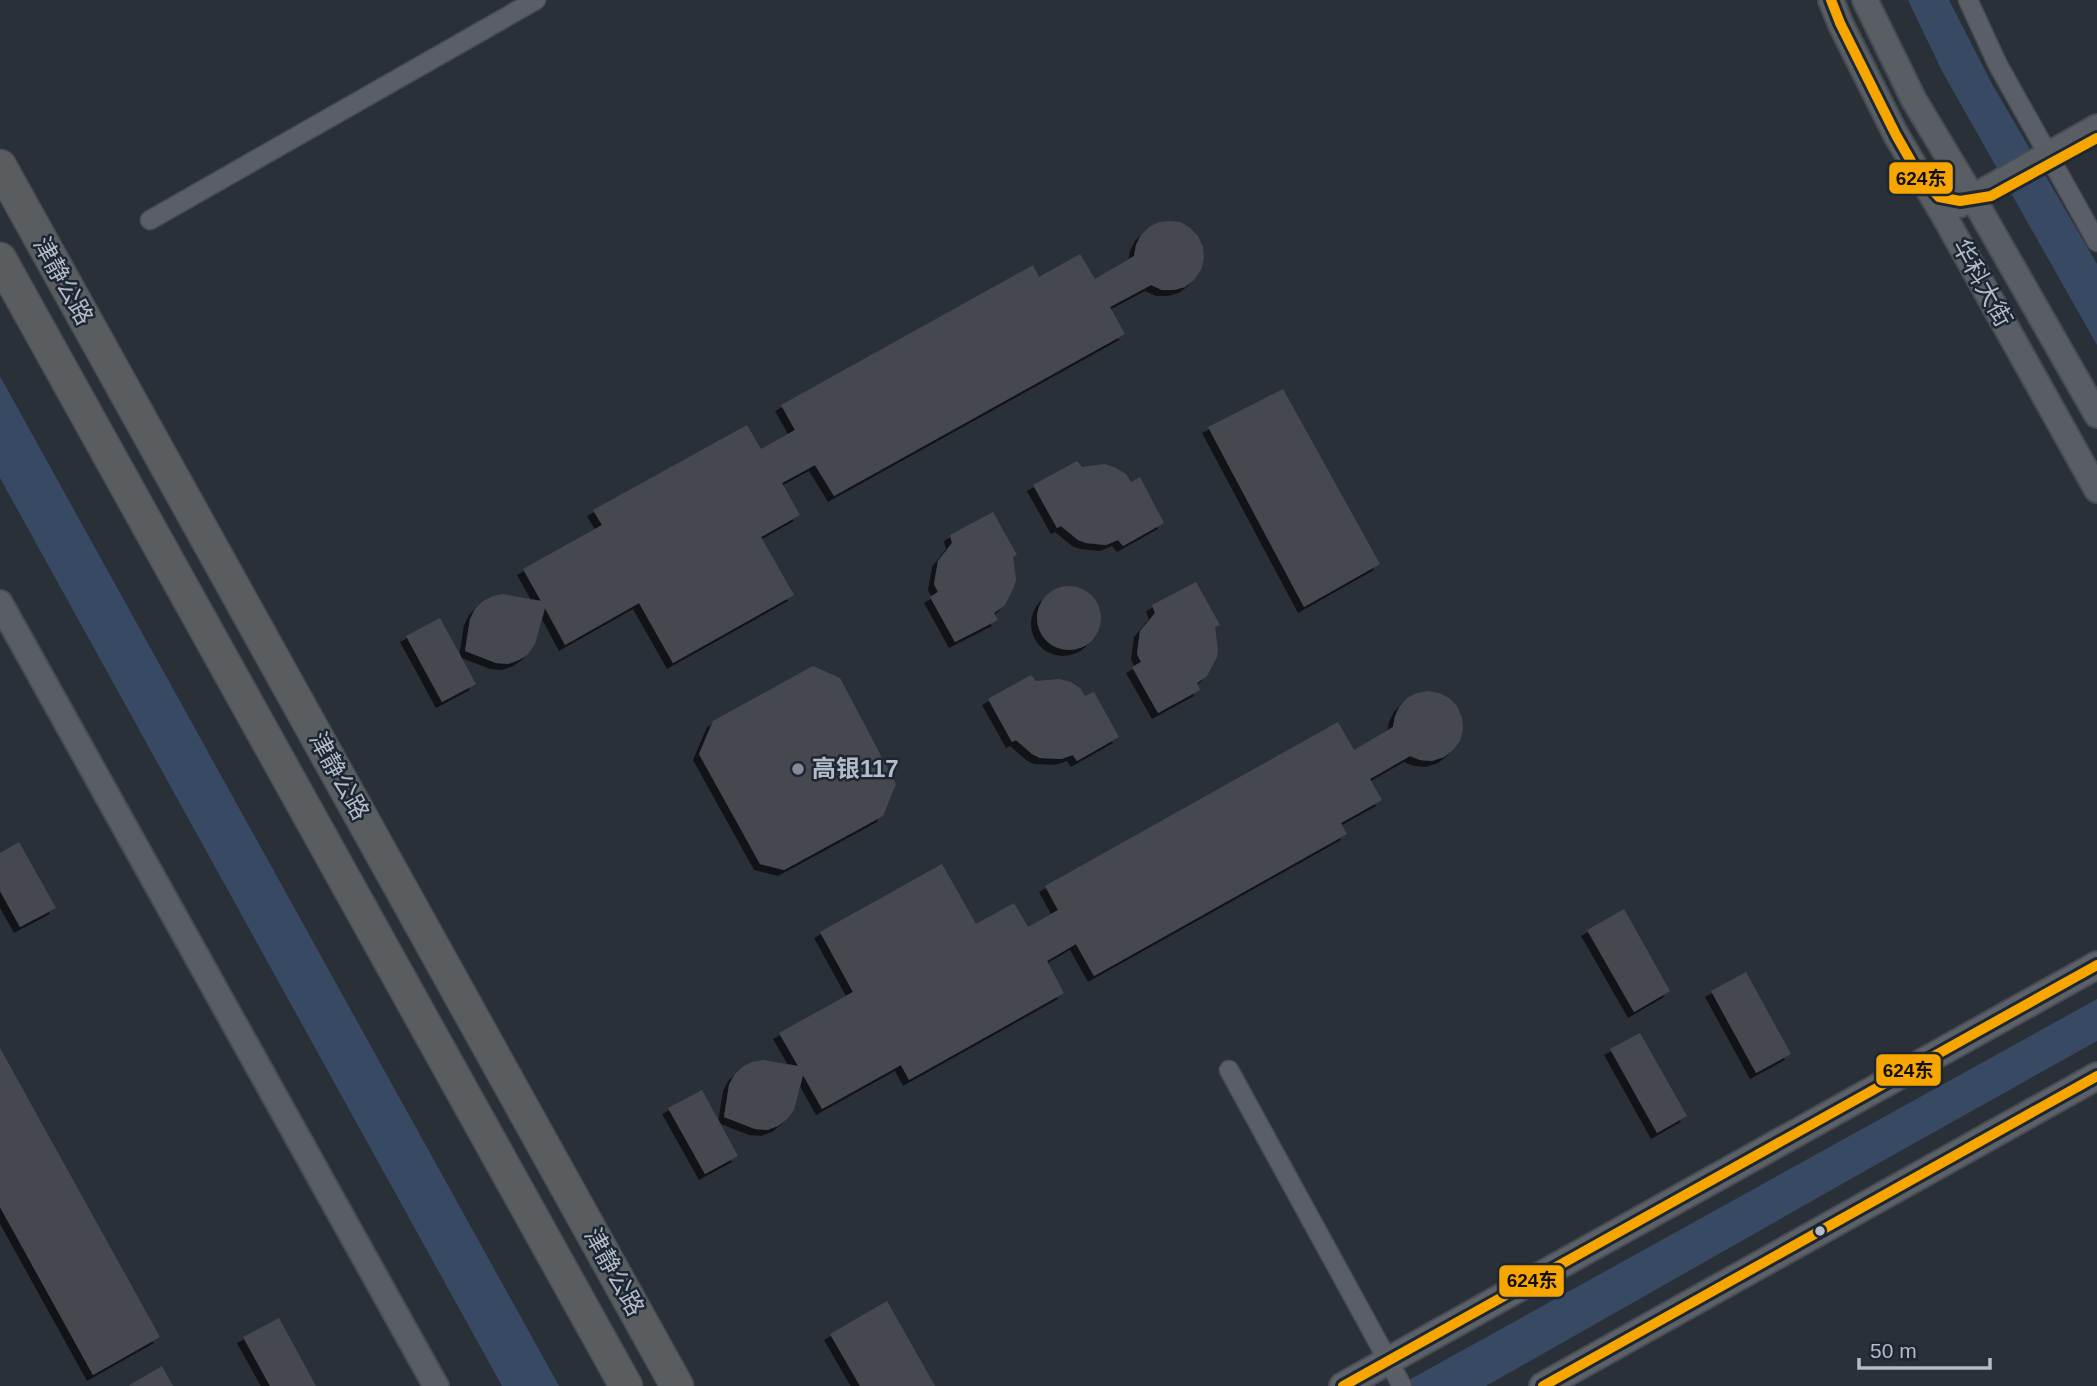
<svg xmlns="http://www.w3.org/2000/svg" width="2097" height="1386" viewBox="0 0 2097 1386" font-family="Helvetica,'Noto Sans SC',sans-serif">
<style>
.water{fill:#384963}
.building{fill:#444950;filter:url(#shadow)}
.lines{fill:none;stroke-linecap:round;stroke-linejoin:round}
.street-casing{stroke:#484c53;stroke-width:21}
.secondary-casing{stroke:#484c53;stroke-width:28}
.primary-casing{stroke:#484c55;stroke-width:30}
.highway-casing{stroke:#474c53;stroke-width:35}
.street{stroke:#5a5e66;stroke-width:18}
.secondary{stroke:#595d64;stroke-width:24}
.primary{stroke:#5c6168;stroke-width:26}
.highway{stroke:#5a5d60;stroke-width:32}
.bus-1-casing{stroke:#1d2633;stroke-width:16}
.bus-1{stroke:#f7a600;stroke-width:10}
.poi-dot{fill:#848b96;stroke:#1d2633;stroke-width:2.5}
.bus-dot{fill:#b4bcc9;stroke:#1d2633;stroke-width:2.5}
.labels{text-anchor:middle;stroke-width:5;stroke-linejoin:round;paint-order:stroke}
.street-label{font-size:24px;fill:#b4bcc9;stroke:#1d2633}
.poi-label{font-size:24px;font-weight:bold;fill:#b4bcc9;stroke:#1d2633;text-anchor:start}
.line-badge{stroke:#1d2633;stroke-width:2.5}
.pale-badge-label{font-size:19px;text-anchor:middle;font-weight:bold;fill:#111}
</style>
<defs>
<filter id="shadow"><feDropShadow dx="-6" dy="6" stdDeviation="0" flood-color="#0009"/></filter>
</defs>
<rect width="100%" height="100%" fill="#2a3038"/>
<path class="water" d="M1908 0H1949L1992 84 2097 264V345L1942 71Z
M0 376 27 425 559 1386H502L0 478Z
M2097 999V1041L1886 1159 1486 1386H1398Z"/>
<path class="building" d="M1170 221 1181 222 1190 228 1198 236 1203 247 1204 258 1201 270 1194 280 1185 287 1174 290H1162L1151 285 1110 307 1125 334 834 496 815 465 782 483 800 515 761 537 794 595 673 663 639 603 565 645 545 608 535 644 528 654 519 660 508 664 496 663 465 651 470 619 475 609 483 601 493 596 503 594 541 601 523 569 602 525 593 510 747 425 761 449 795 430 781 405 1033 265 1039 277 1080 254 1095 279 1134 256 1136 245 1141 235 1149 227 1159 222Z
M1283 389 1380 564 1304 607 1208 427Z
M1077 461 1082 467 1105 464 1116 468 1126 474 1131 482 1140 477 1164 523 1123 546 1118 540 1106 545 1086 543 1078 540 1061 526 1057 528 1033 485Z
M993 512 1017 555 1013 557 1016 579 1014 587 1005 605 994 613 998 620 955 642 930 597 938 592 934 584 938 561 952 543 950 535Z
M1196 582 1220 625 1215 627 1218 649 1217 657 1207 676 1197 683 1200 690 1158 713 1132 667 1141 662 1137 654 1140 631 1155 613 1152 605Z
M1037 618a32 32 0 1 1 64 0a32 32 0 1 1-64 0Z
M440 618 476 684 442 702 406 636Z
M813 666 840 678 896 784 883 816 784 870 760 864 699 754 713 721Z
M1031 675 1036 681 1059 679 1071 682 1080 688 1085 696 1094 692 1119 737 1077 761 1073 755 1061 759 1040 758 1032 754 1016 740 1012 742 988 699Z
M1428 691 1439 693 1449 698 1457 706 1462 717 1463 729 1460 741 1453 750 1444 757 1432 761 1420 760 1410 756 1370 779 1382 800 1341 823 1347 834 1094 976 1076 944 1047 961 1064 993 909 1080 901 1065 822 1109 803 1075 794 1110 787 1119 778 1126 767 1130 755 1129 724 1117 729 1085 734 1075 742 1067 752 1062 763 1060 798 1066 779 1033 853 992 820 932 942 864 976 924 1014 903 1028 927 1058 910 1045 886 1338 722 1354 750 1393 727 1395 716 1400 706 1407 698 1417 693Z
M19 842 56 908 20 927 0 891V853Z
M1624 909 1670 991 1634 1012 1587 930Z
M1746 972 1791 1054 1756 1073 1711 991Z
M1640 1033 1687 1116 1657 1133 1610 1049Z
M0 1048 160 1337 93 1375 0 1207Z
M702 1090 738 1156 705 1174 668 1108Z
M887 1301 935 1386H860L830 1334Z
M279 1318 316 1386H270L243 1337Z
M162 1366 173 1386H128Z"/>
<g class="lines">
<g class="street-casing">
<path id="street" d="M1968 0 1998 65 2097 242
M150 220 536 0
M1229 1070 1402 1386"/>
</g>
<g class="secondary-casing">
<path id="secondary" d="M1831 0 1840 23 1896 135 1943 214 2097 490
M1865 0 1914 100 1977 205 2097 415
M1959 205 2097 127
M0 603 436 1386"/>
</g>
<g class="primary-casing">
<path id="primary" d="M1343 1386 2097 965
M1543 1386 2097 1076"/>
</g>
<g class="highway-casing">
<path id="highway" d="M0 166 677 1386
M0 259 626 1386"/>
</g>
<use href="#street" class="street"/>
<use href="#secondary" class="secondary"/>
<use href="#primary" class="primary"/>
<use href="#highway" class="highway"/>
<g class="bus-1-casing">
<path id="bus-1" d="M1831 0 1840 23 1896 135 1920 177 1939 197 1960 201 1991 196 2097 138
M1343 1386 2097 965
M1543 1386 2097 1076"/>
</g>
<use href="#bus-1" class="bus-1"/>
</g>
<circle class="poi-dot" cx="798" cy="769" r="7"/>
<circle class="bus-dot" cx="1820" cy="1231" r="6"/>
<g class="labels">
<g class="street-label">
<text transform="translate(63 281) rotate(61)" y="8">津静公路</text>
<text transform="translate(1982 283) rotate(61)" y="8">华科大街</text>
<text transform="translate(339 776) rotate(61)" y="8">津静公路</text>
<text transform="translate(614 1272) rotate(61)" y="8">津静公路</text>
</g>
<g class="poi-label">
<text x="812" y="777">高银117</text>
</g>
</g>
<g class="line-badge">
<rect x="1888" y="161" width="66" height="34" rx="7" fill="#f7a600"/>
<rect x="1875" y="1053" width="67" height="34" rx="7" fill="#f7a600"/>
<rect x="1498" y="1264" width="67" height="34" rx="7" fill="#f7a600"/>
</g>
<g class="pale-badge-label">
<text x="1921" y="185">624东</text>
<text x="1908" y="1077">624东</text>
<text x="1532" y="1287">624东</text>
</g>
<path d="M1859 1358v10h131v-10" fill="none" stroke="#b4bcc9" stroke-width="3.5"/>
<text x="1870" y="1358" font-size="21" fill="#b4bcc9" stroke="#1d2633" stroke-width="5" paint-order="stroke">50 m</text>
</svg>
